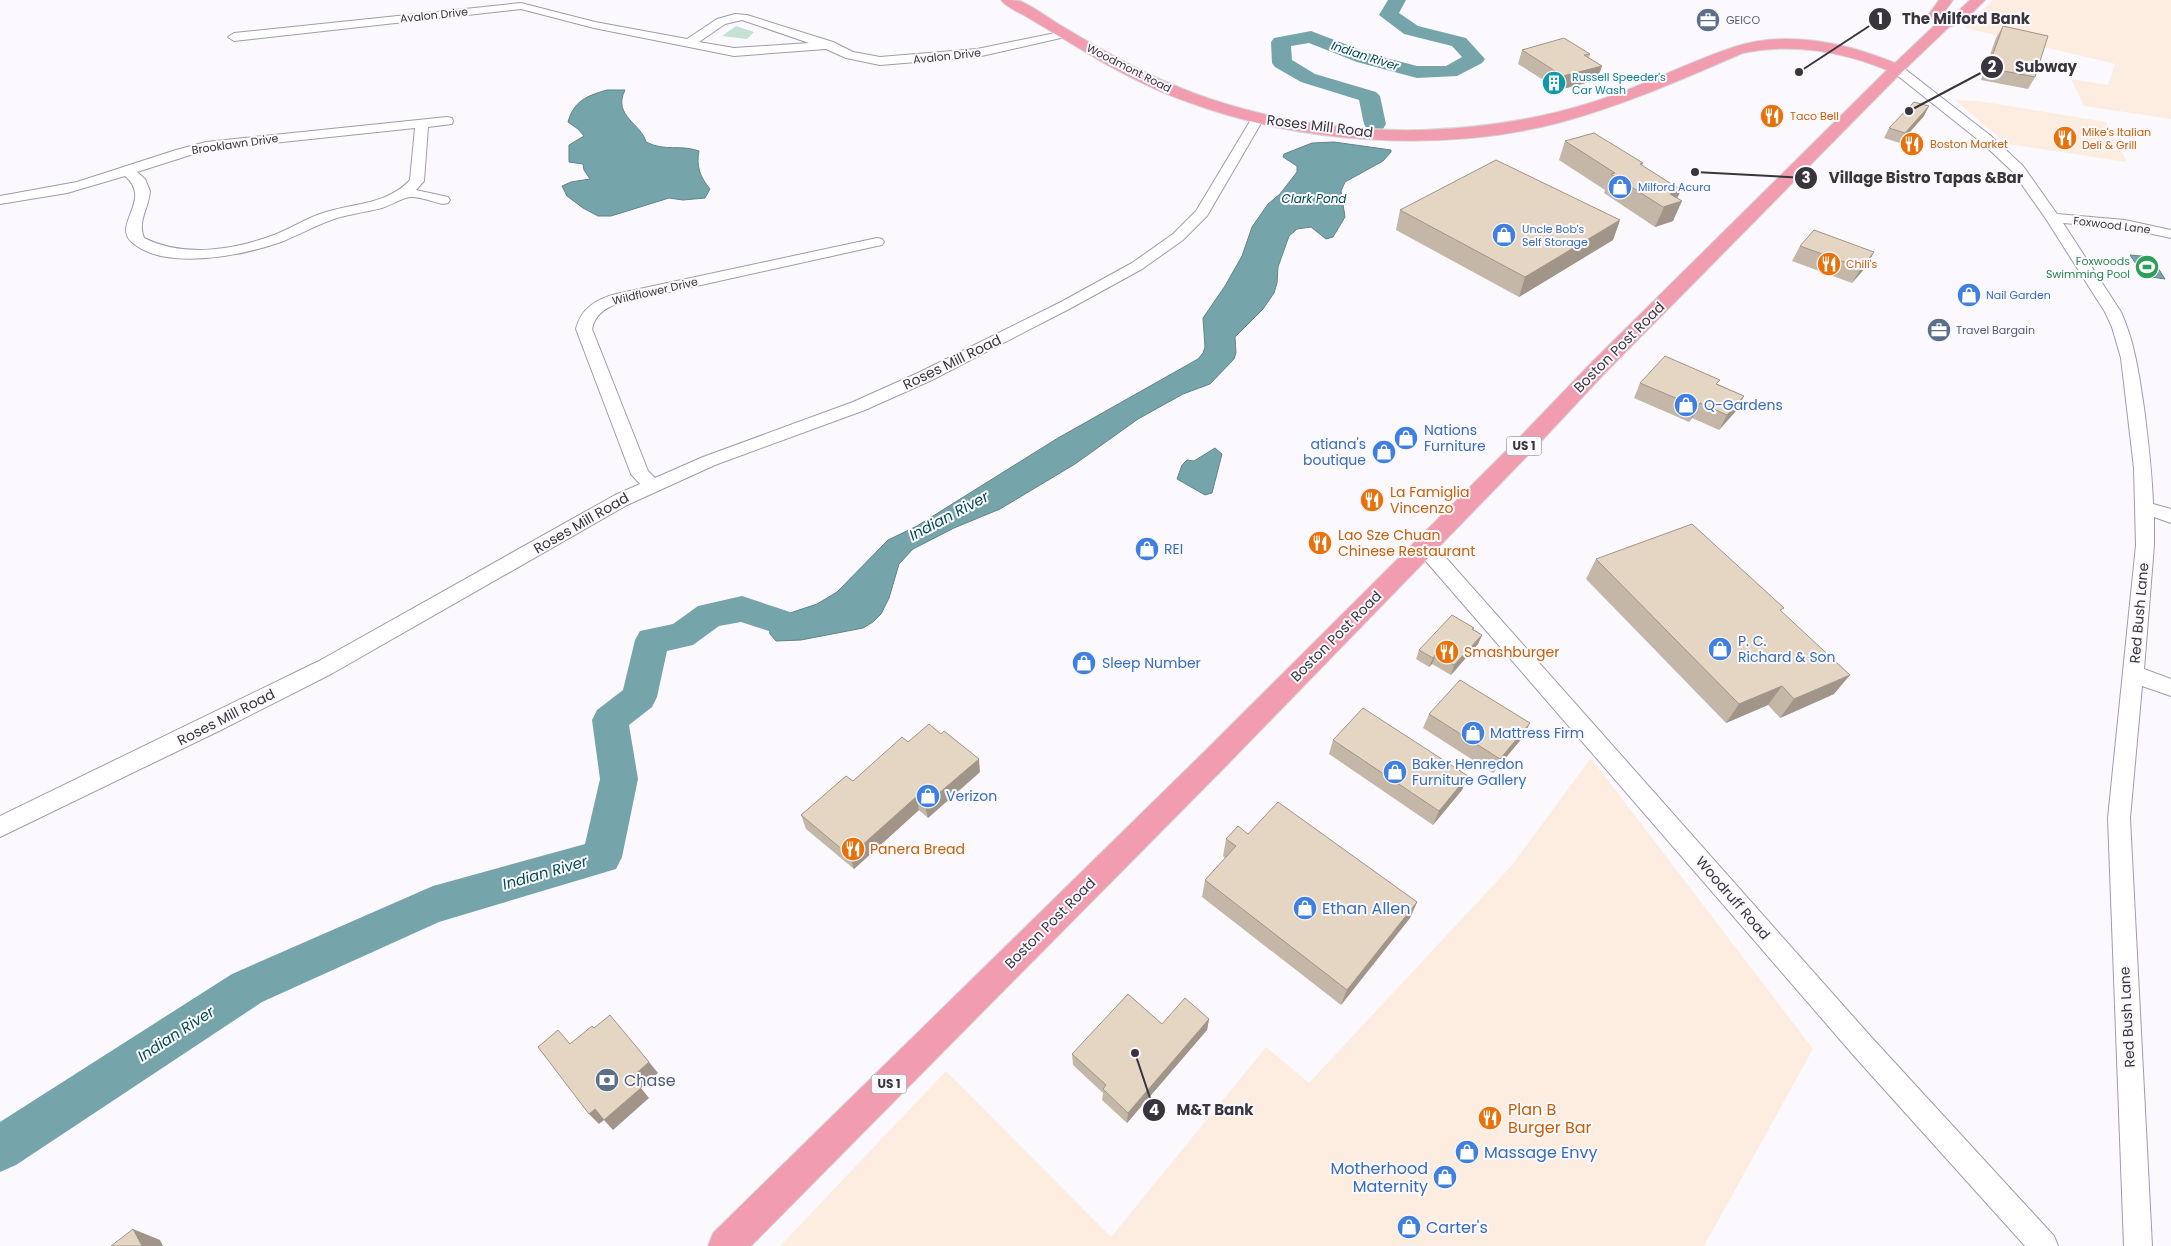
<svg xmlns="http://www.w3.org/2000/svg" width="2171" height="1246" viewBox="0 0 2171 1246" font-family="Poppins,sans-serif">
<style>
.commercial{fill:#fdede0}
.green{fill:#c4e2d3}
.water{fill:#75a5aa;stroke:#638389}
.lines{fill:none;stroke-linecap:round;stroke-linejoin:round}
.river{fill:#75a5aa;fill-rule:evenodd}
.minor-casing{stroke:#a19aae;stroke-width:2}
.major-casing{stroke:#d7d7d8;stroke-width:2}
.minor{fill:#fff;fill-rule:evenodd}
.major{fill:#f19daf;fill-rule:evenodd}
.wall{fill:#c5b7a8}
.shaded-wall{fill:#a09588}
.building{fill:#e5d5c3;stroke:#a09588}
.labels{text-anchor:middle;stroke-width:4;stroke-linejoin:round;paint-order:stroke}
.far-street-label{font-size:11px;fill:#38353d;stroke:#fbf9fe}
.far-service-label{font-size:11px;fill:#4e5e75;stroke:#fbf9fe;text-anchor:start}
.far-culture-label{font-size:11px;fill:#0d838f;stroke:#fbf9fe;text-anchor:start}
.far-food-label{font-size:11px;fill:#c56008;stroke:#fbf9fe;text-anchor:start}
.far-shop-label{font-size:11px;fill:#366cbe;stroke:#fbf9fe;text-anchor:start}
.far-leisure-label{font-size:11px;fill:#27864d;stroke:#fbf9fe;text-anchor:end}
.far-water-label{font-size:12px;font-style:italic;fill:#004c53;stroke:#fbf9fe}
.shield{fill:#fbf9fe;stroke:#727077;stroke-width:1}
.shield-label{font-size:12px;font-weight:bold;fill:#38353d}
.street-label{font-size:14px;fill:#38353d;stroke:#fbf9fe}
.shop-label{font-size:14px;fill:#366cbe;stroke:#fbf9fe;text-anchor:start}
.food-label{font-size:14px;fill:#c56008;stroke:#fbf9fe;text-anchor:start}
.water-label{font-size:15px;font-style:italic;fill:#004c53;stroke:#fbf9fe}
.near-shop-label{font-size:16px;fill:#366cbe;stroke:#fbf9fe;text-anchor:start}
.near-service-label{font-size:16px;fill:#4e5e75;stroke:#fbf9fe;text-anchor:start}
.near-food-label{font-size:16px;fill:#c56008;stroke:#fbf9fe;text-anchor:start}
.leader{fill:none;stroke:#38353d;stroke-width:2}
.callout-dot{fill:#38353d;stroke:#fbf9fe;stroke-width:2}
.mark-label{font-size:15px;text-anchor:middle;font-weight:bold;fill:#fff}
.callout-label{font-size:15px;text-anchor:middle;font-weight:bold;fill:#38353d;stroke:#fbf9fe;stroke-width:4;stroke-linejoin:round;paint-order:stroke}
</style>
<rect width="100%" height="100%" fill="#fbf9fe"/>
<path class="commercial" d="M1993 0H2171V119L2084 106 2071 79 2108 85 2115 64 1965 28Z
M1955 100 1979 101 2106 122 2127 162 2007 144Z
M1591 758 1813 1049 1704 1246H780L946 1071 1111 1237 1266 1047 1309 1083 1512 865Z"/>
<path class="green" d="M736 26 754 32 747 39 722 36Z"/>
<path class="water" d="M607 90H625C612 116 642 124 646 142 666 152 679 144 699 151 696 166 700 177 710 189L705 198 683 200 669 198 611 216H598L583 208 567 196 562 186 571 182 590 179 584 170 583 164 569 162V145L584 136 578 129 568 122C574 101 586 96 607 90Z
M1334 142 1391 150V152L1383 161 1345 182 1341 191 1345 217 1333 237 1326 239 1311 227 1297 229 1289 236 1278 267 1277 283 1274 293 1263 309 1235 337 1236 353 1234 359 1210 384 1183 394 1138 419 1075 464 1000 509 954 528 913 549 899 564 889 598 881 614 873 622 863 628 801 640 776 641 770 634 769 625 775 618 817 604 837 592 888 540 917 526 1058 438 1198 359 1203 353 1205 347 1203 318 1225 286 1242 256 1252 227 1268 204 1280 194 1297 172V166L1283 157 1284 154 1312 143Z
M2130 255 2151 257 2165 279 2144 276Z
M1215 448 1222 454 1212 493 1205 495 1177 479 1182 465 1187 460 1194 461Z"/>
<g class="lines">
<path class="river" d="M1388 0H1406L1399 13 1418 26 1466 38 1485 59 1482 63 1457 76 1417 78 1357 62 1309 43 1291 46 1292 60 1315 74 1376 92 1380 96 1386 124 1383 129 1375 131 1367 129 1364 124 1359 100 1301 82 1275 67 1272 63 1271 42 1274 38 1311 31 1371 54 1417 66H1446L1462 57 1452 46 1404 34 1379 15Z
M742 596 793 613 818 606 830 610 835 619 830 628 793 639 741 622 719 626 693 645 667 651 657 697 652 707 629 725 638 779 622 857 616 869 439 922 262 1002 16 1165 0 1172V1122L232 974 433 886 585 844 600 779 592 720 597 710 623 690 635 640 640 631 673 624 698 606Z"/>
<g class="minor-casing">
<path id="minor" d="M521 3 595 22 687 39 717 19 735 14 747 15 833 42 853 52 880 57 977 49 1065 31 1071 34 1065 37 977 57 880 65 846 58 826 49 734 56 594 28 521 9 234 41 228 37 234 33ZM742 20 809 43 734 48 699 42 725 24Z
M1897 65 1901 66 1991 136 2023 166 2057 214 2125 220 2171 230V238L2125 228 2063 223 2121 312C2135 343 2139 375 2144 408 2148 440 2152 471 2153 504L2171 509V523L2154 517V545L2144 669 2171 679V696L2142 686 2130 818 2152 1246H2124L2108 818 2136 545 2134 468 2121 358 2112 327 2105 312 2046 219 2013 172 1981 142 1893 72 1891 69Z
M1258 114 1264 118 1207 216 1183 240 1142 269 1071 308 932 380 865 410 715 465 627 505 333 673 221 730 0 837V816L319 661 615 495 640 484 631 474 576 329C581 308 597 299 616 294L877 238 882 239 884 242 882 245 877 246 620 303C606 307 595 314 592 329L648 471 655 478 703 457 853 402 920 372 1061 302 1132 263 1173 234 1196 211 1252 118Z
M447 117 452 118 453 121 452 124 428 127 424 181 416 190 448 197 450 200 448 203 443 204C433 202 419 196 410 197 404 197 389 206 382 208 366 212 349 214 334 219 316 225 299 235 281 242 244 255 168 271 134 244 109 226 154 200 125 176L67 193 0 204V196L77 182 176 150 206 142ZM415 128 410 180C388 204 356 203 326 212 308 217 292 228 274 235 234 250 184 258 144 238 137 221 149 208 150 191L145 179 137 172 206 150Z
M1425 540 1432 542 1873 1039 2054 1236 2058 1246H2025L1855 1057 1418 552 1416 547 1418 542Z"/>
</g>
<g class="major-casing">
<path id="major" d="M1001 0C1007 0 1014 0 1020 1 1034 7 1047 17 1060 25 1090 43 1120 60 1151 75 1235 115 1329 132 1422 130 1480 128 1537 120 1593 102 1641 87 1686 63 1734 47 1786 30 1845 42 1895 63L1936 24 1929 14 1939 0H1953L1943 14 1947 18 1953 16 1970 0H1985L1963 22 1949 27 1902 72 1606 372 1534 449 1226 766 751 1246H708L713 1233 1206 750 1518 439 1592 362 1887 70C1840 51 1794 43 1743 53 1683 79 1622 106 1558 123 1441 153 1301 144 1188 102 1158 92 1130 77 1102 62 1077 47 1052 32 1027 17 1019 12 1007 8 1001 0Z"/>
</g>
<use href="#minor" class="minor"/>
<use href="#major" class="major"/>
</g>
<path class="wall" d="M2003 26 2035 77 2028 89 1981 80 1996 38Z
M1522 50 1590 54 1589 58 1597 80 1559 90 1518 64Z
M1924 116 1900 143 1884 138 1889 128Z
M1565 141 1643 163 1642 165 1677 198 1673 221 1655 227 1604 193 1605 190 1559 160Z
M1400 210 1620 220 1613 240 1519 297 1396 230Z
M1800 246 1874 252 1866 267 1852 283 1792 261Z
M1640 383 1718 384 1744 396 1736 411 1719 430 1692 418 1689 422 1634 398Z
M1596 559 1782 612 1834 694 1780 718 1768 705 1726 723 1586 579Z
M1473 629 1482 635 1478 644 1451 675 1432 664 1429 667 1416 659 1419 650Z
M1429 714 1523 737 1493 773 1423 728Z
M1333 740 1468 776 1462 790 1433 825 1329 754Z
M908 742 980 772 928 818 919 810 854 869 806 829 801 815 853 781Z
M1248 834 1417 902 1410 918 1341 1005 1202 897 1205 880 1225 858 1223 856 1226 839Z
M1209 1019 1207 1030 1127 1123 1102 1100 1103 1093 1073 1065 1072 1054 1162 1024Z"/>
<path class="shaded-wall" d="M1602 66 1597 80 1559 90 1563 76Z
M1929 106 1924 116 1900 143 1905 133Z
M1681 190 1675 203 1682 201 1673 221 1655 227 1670 194Z
M1620 220 1613 240 1519 297 1525 277Z
M1874 252 1866 267 1852 283 1861 268Z
M1744 396 1736 411 1719 430 1727 415Z
M1700 403 1692 418 1689 422 1697 407Z
M1482 635 1478 644 1451 675 1454 665Z
M1436 654 1432 664 1429 667 1433 658Z
M1850 675 1834 694 1780 718 1794 699Z
M1782 686 1768 705 1726 723 1739 704Z
M1530 723 1523 737 1493 773 1500 759Z
M979 759 980 772 928 818 925 805Z
M1468 776 1462 790 1433 825 1439 811Z
M916 797 919 810 854 869 850 856Z
M1417 902 1410 918 1341 1005 1347 990Z
M1209 1019 1207 1030 1127 1123 1128 1113Z
M649 1062 658 1073 641 1088 632 1077Z
M641 1088 649 1098 613 1130 604 1120 599 1124 589 1114 595 1109Z
M133 1229 160 1240 163 1246H142Z"/>
<path class="building" d="M2003 26 2048 36 2035 77 1988 68Z
M1564 38 1590 54 1584 55 1602 66 1563 76 1522 50Z
M1914 102 1929 106 1905 133 1889 128Z
M1594 133 1643 163 1640 164 1681 190 1670 194 1682 201 1663 207 1611 174 1615 173 1565 141Z
M1496 160 1620 220 1525 277 1400 210Z
M1814 230 1874 252 1861 268 1800 246Z
M1665 356 1720 380 1716 384 1744 396 1727 415 1700 403 1697 407 1640 383Z
M1692 524 1784 608 1780 610 1850 675 1794 699 1782 686 1739 704 1596 559Z
M1452 615 1474 628 1472 629 1482 635 1454 665 1436 654 1433 658 1419 650Z
M1460 680 1530 723 1500 759 1429 714Z
M1363 708 1468 776 1439 811 1333 740Z
M929 724 941 734 944 731 979 759 925 805 916 797 850 856 801 815 846 776 853 781 902 737 908 742Z
M1278 802 1417 902 1347 990 1205 880 1236 846 1226 839 1238 826 1248 834Z
M1128 994 1162 1024 1185 998 1209 1019 1128 1113 1103 1089 1106 1085 1072 1054Z
M610 1015 649 1062 632 1077 641 1088 604 1120 595 1109 589 1114 538 1047 558 1030 570 1044 592 1026 594 1028Z
M133 1229 142 1246H111Z"/>
<defs>
<g id="office-disc" transform="scale(1.25)"><circle r="9.5" fill="#5c6f8a" stroke="#fbf9fe"/><path d="M-6-3h4V-5.5h4V-3h4V5H-6ZM-1-4.5V-3h2v-1.5ZM-6 0V1H6V0Z" fill="#fff"/></g>
<g id="building-disc" transform="scale(1.25)"><circle r="9.5" fill="#0f9aa8" stroke="#fbf9fe"/><path d="M-4-6H4V6H1V3H-1V6H-4ZM-2.5-4.3h1.7v1.8h-1.7ZM.8-4.3h1.7v1.8H.8ZM-2.5-1h1.7V.8h-1.7ZM.8-1h1.7V.8H.8Z" fill="#fff"/></g>
<g id="restaurant-disc" transform="scale(1.25)"><circle r="9.5" fill="#e8710a" stroke="#fbf9fe"/><path d="M-5-6h1v4h1v-4h1v4h1v-4h1v5L-1.5 .5V6h-2V.5L-5-1ZM5-6V6H3V1.5H1.5Q1.5-4 5-6Z" fill="#fff"/></g>
<g id="shop-disc" transform="scale(1.25)"><circle r="9.5" fill="#3f7fe0" stroke="#fbf9fe"/><path d="M-5-2.5h2.3a2.7 3.5 0 0 1 5.4 0H5L5.5 6h-11ZM-1.5-2.5h3a1.5 2.3 0 0 0-3 0Z" fill="#fff"/></g>
<g id="stadium-disc" transform="scale(1.25)"><circle r="9.5" fill="#2e9e5b" stroke="#fbf9fe"/><path d="M0-5a6.5 5 0 1 0 0 10a6.5 5 0 1 0 0-10ZM-3.5-1.8h7v3.6h-7Z" fill="#fff"/></g>
<g id="bank-disc" transform="scale(1.25)"><circle r="9.5" fill="#5c6f8a" stroke="#fbf9fe"/><path d="M-6-4H6V4H-6ZM0-2.3a2.3 2.3 0 1 0 0 4.6a2.3 2.3 0 1 0 0-4.6Z" fill="#fff"/></g>
</defs>
<g fill-rule="evenodd">
<use href="#office-disc" x="1708" y="20"/>
<use href="#building-disc" x="1554" y="83"/>
<use href="#restaurant-disc" x="1772" y="116"/>
<use href="#restaurant-disc" x="2065" y="138"/>
<use href="#restaurant-disc" x="1912" y="144"/>
<use href="#shop-disc" x="1620" y="187"/>
<use href="#shop-disc" x="1504" y="235"/>
<use href="#restaurant-disc" x="1829" y="264"/>
<use href="#stadium-disc" x="2147" y="267"/>
<use href="#shop-disc" x="1969" y="295"/>
<use href="#office-disc" x="1939" y="330"/>
<use href="#shop-disc" x="1686" y="405"/>
<use href="#shop-disc" x="1406" y="438"/>
<use href="#shop-disc" x="1384" y="452"/>
<use href="#restaurant-disc" x="1372" y="500"/>
<use href="#restaurant-disc" x="1320" y="543"/>
<use href="#shop-disc" x="1147" y="549"/>
<use href="#shop-disc" x="1720" y="649"/>
<use href="#restaurant-disc" x="1447" y="652"/>
<use href="#shop-disc" x="1084" y="663"/>
<use href="#shop-disc" x="1473" y="733"/>
<use href="#shop-disc" x="1395" y="772"/>
<use href="#shop-disc" x="928" y="796"/>
<use href="#restaurant-disc" x="853" y="849"/>
<use href="#shop-disc" x="1305" y="908"/>
<use href="#bank-disc" x="607" y="1080"/>
<use href="#restaurant-disc" x="1490" y="1118"/>
<use href="#shop-disc" x="1467" y="1152"/>
<use href="#shop-disc" x="1445" y="1177"/>
<use href="#shop-disc" x="1409" y="1227"/>
</g>
<g class="labels">
<g class="far-street-label">
<text transform="translate(434 15) rotate(-6)" y="4">Avalon Drive</text>
<text transform="translate(947 56) rotate(-6)" y="4">Avalon Drive</text>
<text transform="translate(1129 68) rotate(27)" y="4">Woodmont Road</text>
<text transform="translate(235 144) rotate(-8)" y="4">Brooklawn Drive</text>
<text transform="translate(2112 225) rotate(7)" y="4">Foxwood Lane</text>
<text transform="translate(655 291) rotate(-13)" y="4">Wildflower Drive</text>
</g>
<g class="far-service-label">
<text x="1726" y="24">GEICO</text>
<text x="1956" y="334">Travel Bargain</text>
</g>
<g class="far-culture-label">
<text x="1572" y="81">Russell Speeder's<tspan x="1572" dy="13">Car Wash</tspan></text>
</g>
<g class="far-food-label">
<text x="1790" y="120">Taco Bell</text>
<text x="2082" y="136">Mike's Italian<tspan x="2082" dy="13">Deli &amp; Grill</tspan></text>
<text x="1930" y="148">Boston Market</text>
<text x="1846" y="268">Chili's</text>
</g>
<g class="far-shop-label">
<text x="1638" y="191">Milford Acura</text>
<text x="1522" y="233">Uncle Bob's<tspan x="1522" dy="13">Self Storage</tspan></text>
<text x="1986" y="299">Nail Garden</text>
</g>
<g class="far-leisure-label">
<text x="2130" y="265">Foxwoods<tspan x="2130" dy="13">Swimming Pool</tspan></text>
</g>
<g class="far-water-label">
<text transform="translate(1365 56) rotate(18)" y="4">Indian River</text>
<text x="1314" y="203">Clark Pond</text>
</g>
<g class="shield">
<rect x="1506.5" y="436.5" width="35" height="19" rx="4"/>
<rect x="871.5" y="1074.5" width="35" height="19" rx="4"/>
</g>
<g class="shield-label">
<text x="1524" y="450">US 1</text>
<text x="889" y="1088">US 1</text>
</g>
<g class="street-label">
<text transform="translate(1320 126) rotate(7)" y="5">Roses Mill Road</text>
<text transform="translate(1619 347) rotate(-45)" y="5">Boston Post Road</text>
<text transform="translate(952 362) rotate(-26)" y="5">Roses Mill Road</text>
<text transform="translate(581 523) rotate(-30)" y="5">Roses Mill Road</text>
<text transform="translate(2139 613) rotate(-85)" y="5">Red Bush Lane</text>
<text transform="translate(1336 636) rotate(-45)" y="5">Boston Post Road</text>
<text transform="translate(226 717) rotate(-27)" y="5">Roses Mill Road</text>
<text transform="translate(1733 898) rotate(49)" y="5">Woodruff Road</text>
<text transform="translate(1050 923) rotate(-45)" y="5">Boston Post Road</text>
<text transform="translate(2127 1017) rotate(-93)" y="5">Red Bush Lane</text>
</g>
<g class="shop-label">
<text x="1704" y="410">Q-Gardens</text>
<text x="1424" y="435">Nations<tspan x="1424" dy="16">Furniture</tspan></text>
<text x="1366" y="449" text-anchor="end">atiana's<tspan x="1366" dy="16">boutique</tspan></text>
<text x="1164" y="554">REI</text>
<text x="1738" y="646">P. C.<tspan x="1738" dy="16">Richard &amp; Son</tspan></text>
<text x="1102" y="668">Sleep Number</text>
<text x="1490" y="738">Mattress Firm</text>
<text x="1412" y="769">Baker Henredon<tspan x="1412" dy="16">Furniture Gallery</tspan></text>
<text x="946" y="801">Verizon</text>
</g>
<g class="food-label">
<text x="1390" y="497">La Famiglia<tspan x="1390" dy="16">Vincenzo</tspan></text>
<text x="1338" y="540">Lao Sze Chuan<tspan x="1338" dy="16">Chinese Restaurant</tspan></text>
<text x="1464" y="657">Smashburger</text>
<text x="870" y="854">Panera Bread</text>
</g>
<g class="water-label">
<text transform="translate(949 516) rotate(-28)" y="5">Indian River</text>
<text transform="translate(545 873) rotate(-16)" y="5">Indian River</text>
<text transform="translate(176 1034) rotate(-33)" y="5">Indian River</text>
</g>
<g class="near-shop-label">
<text x="1322" y="914">Ethan Allen</text>
<text x="1484" y="1158">Massage Envy</text>
<text x="1428" y="1174" text-anchor="end">Motherhood<tspan x="1428" dy="18">Maternity</tspan></text>
<text x="1426" y="1233">Carter's</text>
</g>
<g class="near-service-label">
<text x="624" y="1086">Chase</text>
</g>
<g class="near-food-label">
<text x="1508" y="1115">Plan B<tspan x="1508" dy="18">Burger Bar</tspan></text>
</g>
</g>
<path class="leader" d="M1799 72L1880 19M1909 111L1992 67M1695 172L1806 178M1135 1053L1154 1110"/>
<g class="callout-dot">
<circle cx="1799" cy="72" r="5"/>
<circle cx="1909" cy="111" r="5"/>
<circle cx="1695" cy="172" r="5"/>
<circle cx="1135" cy="1053" r="5"/>
<circle cx="1880" cy="19" r="12"/>
<circle cx="1992" cy="67" r="12"/>
<circle cx="1806" cy="178" r="12"/>
<circle cx="1154" cy="1110" r="12"/>
</g>
<g class="mark-label">
<text x="1880" y="24">1</text>
<text x="1992" y="72">2</text>
<text x="1806" y="183">3</text>
<text x="1154" y="1115">4</text>
</g>
<g class="callout-label">
<text x="1966" y="24">The Milford Bank</text>
<text x="2046" y="72">Subway</text>
<text x="1926" y="183">Village Bistro Tapas &amp;Bar</text>
<text x="1215" y="1115">M&amp;T Bank</text>
</g>
</svg>
